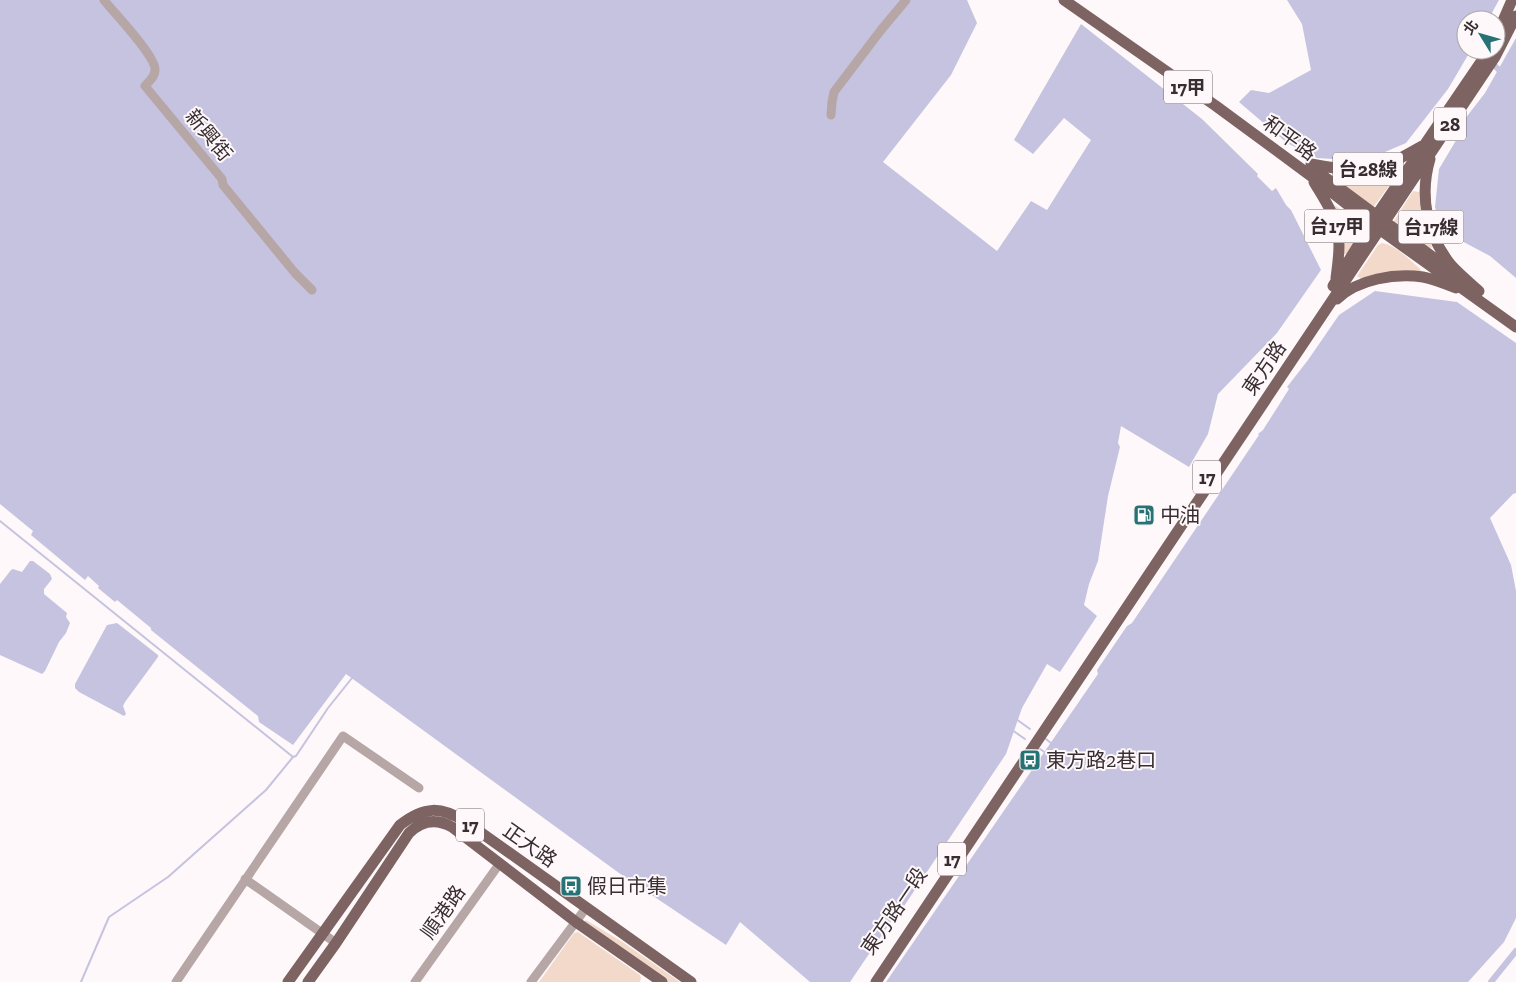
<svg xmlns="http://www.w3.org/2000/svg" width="1516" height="982" viewBox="0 0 1516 982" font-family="'Zilla Slab','Noto Sans TC',serif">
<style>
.green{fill:#f3d9ca}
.water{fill:#c5c3df}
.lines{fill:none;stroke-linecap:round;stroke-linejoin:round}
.stream{stroke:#c5c3df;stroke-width:2}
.canal{stroke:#c5c3df;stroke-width:6}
.minor{stroke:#b6a7a6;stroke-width:9}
.major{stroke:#7d6362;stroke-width:11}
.labels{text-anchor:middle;stroke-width:4;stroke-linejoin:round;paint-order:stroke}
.shield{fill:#fef8fa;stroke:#736a6d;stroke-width:1}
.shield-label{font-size:19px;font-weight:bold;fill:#382d31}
.street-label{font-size:20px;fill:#382d31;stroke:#fef8fa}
.poi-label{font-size:20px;fill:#382d31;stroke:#fef8fa;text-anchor:start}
</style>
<rect width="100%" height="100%" fill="#fef8fa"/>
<path class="green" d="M1396 165 1400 171 1372 209 1331 178C1338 173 1356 176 1366 175 1377 174 1386 169 1396 165Z
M1413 191 1419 192 1421 195 1423 224 1432 247 1428 250 1392 224Z
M1336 206 1365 228 1348 254H1344L1331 207Z
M1382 243C1396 245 1411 261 1421 270V273L1361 279 1357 276 1378 245Z
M586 920 621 941 680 982H668L584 922Z
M578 932 640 975 641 978 640 982H539L574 933Z"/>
<path class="water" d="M0 0H967L977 23 951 75 883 162 997 251 1031 201 1047 210 1091 140 1064 118 1033 154 1014 140 1081 24 1202 119 1258 174 1257 176 1272 191 1276 188 1286 205 1291 210 1321 270 1277 333 1218 394 1208 434 1189 467 1121 426 1118 443 1120 447 1108 496 1098 561 1089 584 1084 605 1097 616 1060 672 1047 664 1022 708 1006 754 894 921 892 920 850 982H810L740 922 726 945 619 873 346 674 293 745 259 722 258 716 151 630V628L117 600 115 602 98 588 99 586 88 576 85 580 31 535 33 531 0 504Z
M1287 0H1499L1488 20H1466V50H1471L1448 89 1406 143 1364 161 1317 158 1287 143 1239 102 1251 90 1269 93 1311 70 1302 24Z
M1516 38V278L1490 256 1441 230 1435 207 1439 169 1464 127 1461 124 1485 93Z
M1375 291 1457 302 1516 343V493L1513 494 1490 518 1511 565 1516 591V918L1504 942 1468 982H886L1098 674 1097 670 1127 626 1132 623 1259 435 1258 434 1263 430 1289 389 1287 387 1308 360 1339 315Z
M30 561H33L50 574 52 579 44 589V594L67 613 66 617 70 623 66 633 59 642 45 671 42 674 0 655V584L11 570 13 569 22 572Z
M117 623 158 655V657L125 702 123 706 126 714 124 716 79 692 75 688V684L107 625Z"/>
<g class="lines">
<path class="stream" d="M0 521 293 757
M1016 719 1030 729
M1012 730 1025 739
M1046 739 1052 744
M1040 749 1046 753
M81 982 109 917 168 877 266 790 293 757 296 756 328 708 352 678"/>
<path class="canal" d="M1479 50 1503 74
M1491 982 1516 951"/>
<path class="minor" d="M104 0C114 13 156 56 155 70 155 77 149 81 145 86L222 179 223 185 295 273 312 290
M831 115 832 102 834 92 881 30 906 0
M245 879 336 943
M176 982 343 736 419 788
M415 982 500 863
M531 982 586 908"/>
<path class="major" d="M1064 0 1216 106 1311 176 1372 224 1516 327
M1496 37 1512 0
M1430 159C1419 196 1427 235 1451 265 1459 274 1470 283 1479 291
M1311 164C1337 169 1366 174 1391 163 1401 158 1411 152 1422 146
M1311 167 1453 272
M1314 182C1322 196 1333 211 1337 227 1341 243 1338 262 1336 278
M1333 286 1380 210 1489 50
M1337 299C1358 279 1395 273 1423 277 1434 279 1446 284 1456 288
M288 982 400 825C424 806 441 806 466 822L691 982
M308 982 336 943 409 833C422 820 436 818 452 827L576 922 662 982
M876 982 1495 57 1516 16"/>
</g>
<defs>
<g id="fuel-square" transform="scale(1.125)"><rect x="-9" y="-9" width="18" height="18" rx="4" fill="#277275" stroke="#fef8fa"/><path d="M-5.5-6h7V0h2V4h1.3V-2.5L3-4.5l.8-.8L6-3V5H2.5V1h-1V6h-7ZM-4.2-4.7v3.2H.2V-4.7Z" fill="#fff"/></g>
<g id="bus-square" transform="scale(1.125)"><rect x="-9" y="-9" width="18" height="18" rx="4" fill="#277275" stroke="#fef8fa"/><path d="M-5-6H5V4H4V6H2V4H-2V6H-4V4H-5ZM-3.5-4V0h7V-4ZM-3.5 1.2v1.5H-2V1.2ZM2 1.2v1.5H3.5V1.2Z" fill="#fff"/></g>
</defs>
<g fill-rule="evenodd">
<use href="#fuel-square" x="1144" y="515"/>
<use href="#bus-square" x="1030" y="760"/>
<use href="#bus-square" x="571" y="886"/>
</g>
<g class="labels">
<g class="shield">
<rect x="1164" y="70.5" width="48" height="33" rx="4"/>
<rect x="1434" y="107.5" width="32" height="33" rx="4"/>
<rect x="1333" y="152.5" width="70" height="33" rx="4"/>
<rect x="1304.5" y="209.5" width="65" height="33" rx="4"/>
<rect x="1398.5" y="210.5" width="65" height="33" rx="4"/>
<rect x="1193" y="460.5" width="28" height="33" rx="4"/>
<rect x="456" y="808.5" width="28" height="33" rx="4"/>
<rect x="938" y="842.5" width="28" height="33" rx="4"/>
</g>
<g class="shield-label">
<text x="1188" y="94">17甲</text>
<text x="1450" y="131">28</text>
<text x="1368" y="176">台28線</text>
<text x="1337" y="233">台17甲</text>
<text x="1431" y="234">台17線</text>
<text x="1207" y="484">17</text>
<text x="470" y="832">17</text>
<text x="952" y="866">17</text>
</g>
<g class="street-label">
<text transform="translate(209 135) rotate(50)" y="7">新興街</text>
<text transform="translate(1290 138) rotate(36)" y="7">和平路</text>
<text transform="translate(1264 368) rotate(-56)" y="7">東方路</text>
<text transform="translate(530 845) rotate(35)" y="7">正大路</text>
<text transform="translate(894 911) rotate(-56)" y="7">東方路一段</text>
<text transform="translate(443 912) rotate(-55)" y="7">順港路</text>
</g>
<g class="poi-label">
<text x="1160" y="522">中油</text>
<text x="1046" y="767">東方路2巷口</text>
<text x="587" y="893">假日市集</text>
</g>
</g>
<g transform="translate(1481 35) rotate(307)"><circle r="24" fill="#fef8fa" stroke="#afa7aa"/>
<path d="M0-4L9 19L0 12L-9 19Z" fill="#277275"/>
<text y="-8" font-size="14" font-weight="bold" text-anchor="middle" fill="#382d31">北</text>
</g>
</svg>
